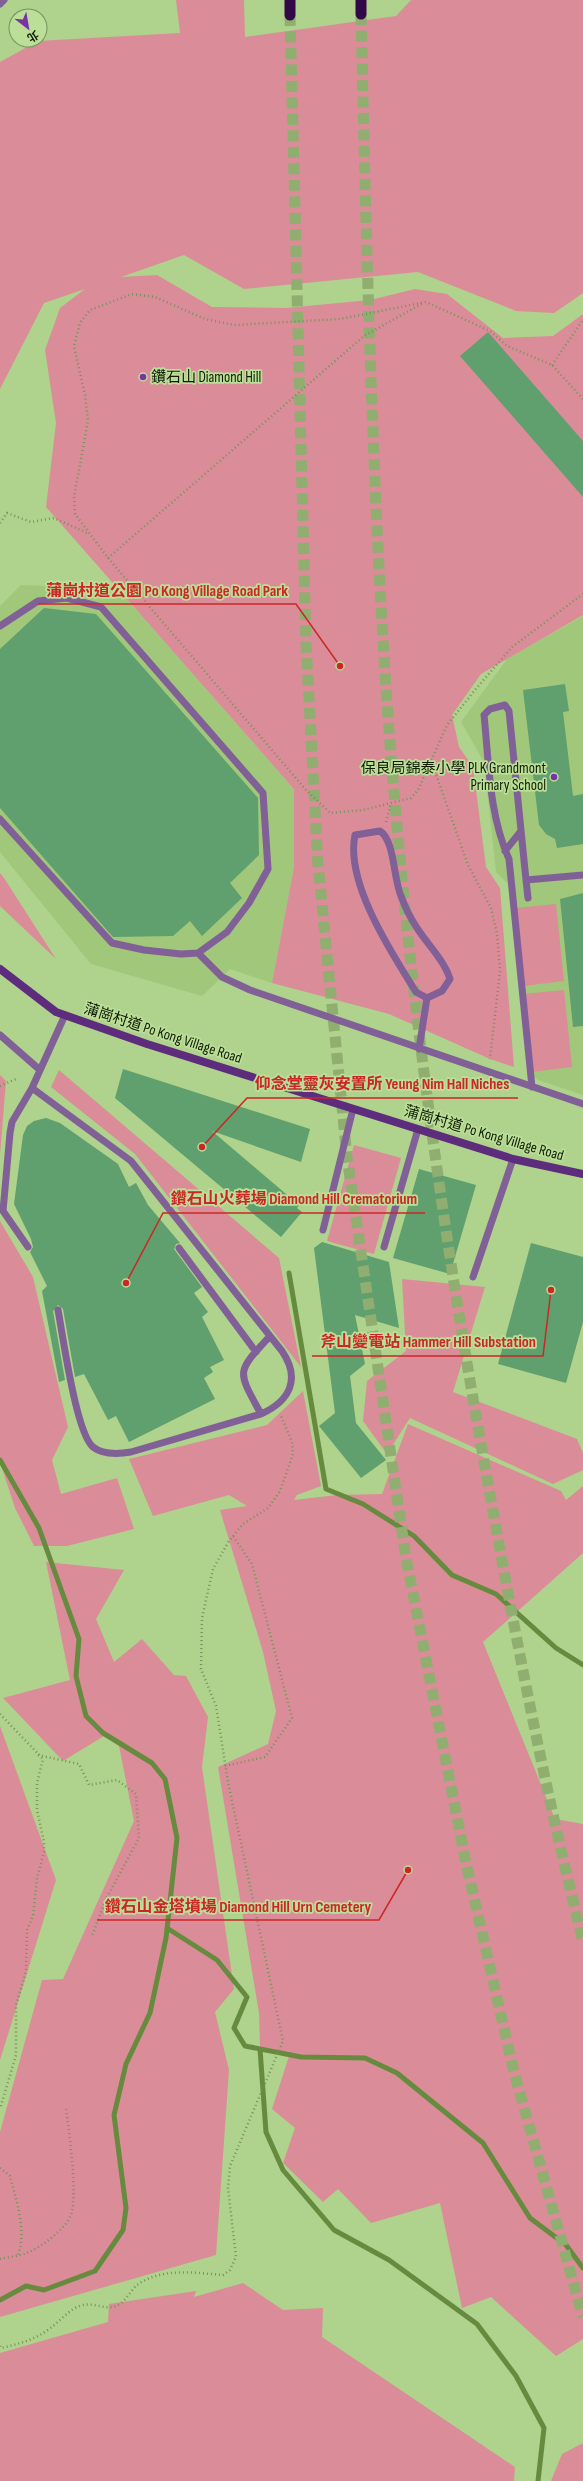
<svg xmlns="http://www.w3.org/2000/svg" width="583" height="2481" viewBox="0 0 583 2481" font-family="'Sofia Sans Condensed','Noto Sans TC',sans-serif">
<style>
.built{fill:#a0c77a}
.green{fill:#da8d98}
.lines{fill:none;stroke-linecap:round;stroke-linejoin:round}
.stream{stroke:#678b3e;stroke-width:5}
.building{fill:#5fa06e}
.trunk-tunnel{stroke:#8fae70;stroke-width:11;stroke-dasharray:11 5.5;stroke-linecap:butt}
.path{stroke:#77925b;stroke-width:2.5;stroke-dasharray:1 3;stroke-linecap:butt}
.service{stroke:#806096;stroke-width:7}
.secondary{stroke:#5e2c7d;stroke-width:8}
.trunk{stroke:#320947;stroke-width:11}
.poi-dot{fill:#7a32a5;stroke:#bbdf99;stroke-width:1.5}
.labels{text-anchor:middle;stroke-width:3.5;stroke-linejoin:round;paint-order:stroke}
.poi-label{font-size:15px;fill:#101c02;stroke:#bbdf99;text-anchor:start}
.street-label{font-size:15px;fill:#101c02;stroke:#bbdf99}
.leader{fill:none;stroke:#cc2726;stroke-width:1.5}
.callout-dot{fill:#cc2726;stroke:#bbdf99;stroke-width:1.5}
.callout-label{font-size:16px;text-anchor:middle;font-weight:bold;fill:#cc2726;stroke:#bbdf99;stroke-width:3.5;stroke-linejoin:round;paint-order:stroke}
</style>
<rect width="100%" height="100%" fill="#afd28c"/>
<path class="built" d="M21 585 118 589 294 789V867L272 983 230 969 202 996 91 964 0 852V606Z
M583 616V1095L538 1080 528 1072 508 884 496 872 484 762 461 722 507 659Z"/>
<path class="green" d="M176 0H244L245 37 396 16 411 0H583V293L554 313 516 311 418 272 244 289 184 255 121 277 157 275 212 307 286 308 370 300 415 289 447 294 503 338 553 336 583 314V615L481 674 452 715 459 747 473 767 486 867 500 888 514 1067 490 1059 389 1014 272 983 294 867V789L46 507 56 423 45 350 60 308 85 289 44 303 0 389V62L38 41 180 33Z
M0 873 4 878 56 959 0 906Z
M556 904 564 981 523 986 515 908Z
M564 990 572 1067 532 1072 524 994Z
M59 1070 279 1258 301 1367 135 1154 51 1087Z
M0 1075 6 1081 0 1155Z
M354 1145 401 1158 374 1254 327 1241Z
M0 1221 33 1277 68 1427 52 1460 61 1494 117 1478 134 1529 67 1546H34L15 1508 0 1462Z
M402 1279 485 1287 453 1392 577 1439 583 1453V1470L553 1484 410 1418 387 1454 363 1421 367 1381 406 1351Z
M303 1391 321 1486 297 1495 294 1500 337 1495 382 1494 408 1424 561 1491 566 1500 583 1486V1553L483 1642 555 1819 583 1824V2339L556 2356 491 2297 462 2308 440 2203 371 2223 338 2189 323 2202 283 2163 295 2128 272 2109 290 2053 260 2047 259 2013 218 1767 268 1744 276 1711 263 1652 220 1510 247 1506 229 1495 153 1516 129 1459 267 1425Z
M46 1562 124 1570 96 1619 114 1662 142 1639 174 1675 186 1676 208 1717 202 1767 234 1989 215 2012 229 2070 216 2255 0 2317V2132L42 1980 63 1979 134 1821 118 1741 104 1736 63 1761 3 1698 70 1680Z
M0 1726 56 1880 0 2060Z
M243 2283 283 2310 323 2308 322 2337 515 2467 514 2481H0V2353L108 2322 109 2304 196 2291 194 2297Z
M583 2443V2481H551L562 2454Z"/>
<g class="lines">
<path class="stream" d="M289 1273 326 1489 363 1504 414 1536 452 1575 496 1594 556 1648 583 1665
M0 1460 39 1528 79 1639 76 1676 86 1716 103 1733 152 1763 165 1779 177 1838 166 1938 150 2013 126 2064 114 2115 126 2208 123 2230 95 2271 44 2290 26 2286 0 2300
M167 1928 217 1960 247 1997 234 2028 245 2046 301 2057 365 2058 397 2073 483 2143 530 2218 566 2245 583 2268
M260 2049 266 2132 283 2170 334 2230 389 2260 477 2324 516 2376 544 2428 538 2481"/>
</g>
<path class="building" d="M488 332 583 441V497L460 356Z
M44 608 96 614 258 798 259 855 230 883 242 898 202 936 190 921 173 936 113 937 0 808V649Z
M565 684 569 711 563 712 573 796 583 794V844L557 848 555 839 546 834 539 825 523 690Z
M583 893V1026L573 1027 560 899Z
M123 1069 310 1129 301 1162 212 1131 299 1205 297 1208 302 1212 281 1237 115 1098Z
M46 1118 60 1123 118 1164 129 1187 136 1183 148 1205 180 1243 176 1244 174 1249 202 1287 194 1293 208 1312 202 1317 224 1360 210 1367 213 1372 204 1378 215 1399 129 1442 116 1416 108 1420 84 1374 75 1377 63 1309 58 1305 53 1311 65 1380 59 1382 42 1291 47 1286 30 1252 33 1247 31 1239 14 1204 23 1135 27 1126 34 1121Z
M419 1169 476 1185 450 1274 393 1258Z
M322 1242 389 1262 399 1328 355 1315 365 1364 350 1376 356 1423 386 1460 361 1478 319 1426 335 1413 314 1248Z
M531 1243 583 1257V1322L566 1383 498 1364Z"/>
<g class="lines">
<path class="trunk-tunnel" d="M361 14C366 229 371 443 384 658 402 944 441 1229 493 1511 519 1655 547 1799 583 1941
M290 15 306 644 318 865 347 1157 406 1558 466 1863 514 2072 583 2317"/>
<path class="path" d="M552 365 583 320
M583 399 552 365 507 346 490 331 426 302 340 319 234 325 205 319 155 297 132 294 90 310 80 323 74 346 85 395 88 421 74 497 75 514 108 558 306 790 330 813 363 810 411 798 418 790 447 725 475 690 512 647 583 594
M0 523 7 513 31 522 54 518 87 533
M108 558 364 336 423 303
M431 760 468 865 491 908 497 934 500 971 490 1059
M386 822 391 803
M0 1086 16 1079
M0 1714 43 1759 37 1783V1810L44 1842V1852L37 1878 33 1916 27 1930 26 1972 16 2005V2055L0 2109
M38 1755 79 1764 89 1785 117 1780 136 1794 139 1838 106 1899 92 1936
M225 1766 265 1757 292 1718 252 1564 233 1536
M0 2168 10 2176C16 2200 27 2230 18 2255
M0 2259C9 2257 19 2256 27 2253 41 2247 65 2230 71 2215 78 2193 69 2133 66 2108
M0 2346 1 2348C18 2344 35 2340 49 2329 58 2323 65 2314 75 2308 91 2299 103 2311 116 2306 125 2303 130 2291 137 2285 162 2267 195 2273 223 2275L230 2270 236 2257 228 2188 230 2166 283 2041 228 1782 216 1706 201 1669 202 1618 213 1569 229 1541 243 1524 268 1508 280 1491 293 1454 292 1442 281 1416"/>
<path class="service" d="M0 4 4 0
M0 626 38 601 67 598 101 607 263 793 268 869 249 903 227 932 198 953 181 954 144 950 112 943 0 819
M380 831C395 841 393 878 401 896 405 907 411 919 417 928 428 945 444 960 450 979L442 991 427 998 416 992C391 952 345 882 355 835Z
M505 851 521 831
M526 880 528 898
M198 953 222 977 250 990 583 1104
M0 1035 40 1070
M419 1049 427 998
M532 1087 509 859C489 815 489 763 484 715L490 709 505 705 509 711 526 880 583 875
M32 1088 131 1161 282 1351C301 1379 290 1401 261 1414L131 1452C119 1454 103 1455 93 1447 76 1433 63 1336 58 1310
M323 1230 353 1109
M28 1247 3 1211 10 1133 12 1122 32 1088 65 1015
M384 1247 418 1129
M179 1248 256 1352
M473 1277 513 1159
M261 1414C237 1370 236 1373 269 1337"/>
<path class="secondary" d="M0 969 56 1012 147 1044 513 1159 583 1174"/>
<path class="trunk" d="M290 0V15
M361 0V14"/>
</g>
<g class="poi-dot">
<circle cx="143" cy="377" r="4"/>
<circle cx="554" cy="777" r="4"/>
</g>
<g class="labels">
<g class="poi-label">
<text x="151" y="382">鑽石山 Diamond Hill</text>
<text x="546" y="773" text-anchor="end">保良局錦泰小學 PLK Grandmont<tspan x="546" dy="17">Primary School</tspan></text>
</g>
<g class="street-label">
<text transform="translate(163 1033) rotate(18)" y="5">蒲崗村道 Po Kong Village Road</text>
<text transform="translate(484 1133) rotate(16)" y="5">蒲崗村道 Po Kong Village Road</text>
</g>
</g>
<path class="leader" d="M340 666L296 604H38M202 1147L247 1098H518M126 1283L163 1213H425M551 1290L543 1356H312M408 1870L379 1920H97"/>
<g class="callout-dot">
<circle cx="340" cy="666" r="4"/>
<circle cx="202" cy="1147" r="4"/>
<circle cx="126" cy="1283" r="4"/>
<circle cx="551" cy="1290" r="4"/>
<circle cx="408" cy="1870" r="4"/>
</g>
<g class="callout-label">
<text x="167" y="596">蒲崗村道公園 Po Kong Village Road Park</text>
<text x="382" y="1089">仰念堂靈灰安置所 Yeung Nim Hall Niches</text>
<text x="294" y="1204">鑽石山火葬場 Diamond Hill Crematorium</text>
<text x="428" y="1347">斧山變電站 Hammer Hill Substation</text>
<text x="238" y="1912">鑽石山金塔墳場 Diamond Hill Urn Cemetery</text>
</g>
<g transform="translate(28 28) rotate(149)"><circle r="19" fill="#bbdf99" stroke="#77915d"/>
<path d="M0-3L7 15L0 10L-7 15Z" fill="#7a32a5"/>
<text y="-6" font-size="11" font-weight="bold" text-anchor="middle" fill="#101c02">北</text>
</g>
</svg>
